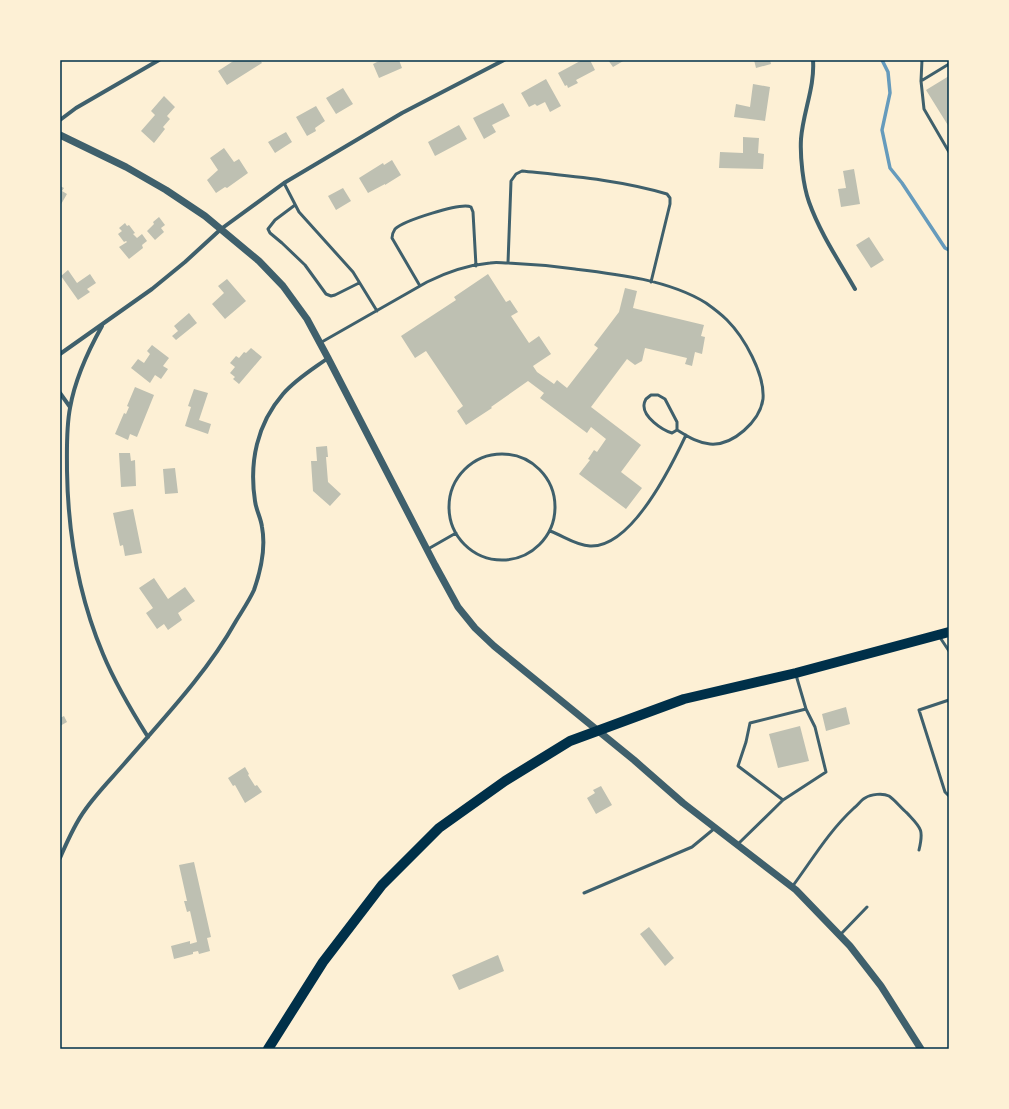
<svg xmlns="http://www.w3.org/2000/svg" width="1009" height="1109" viewBox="0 0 1009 1109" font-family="Merriweather,serif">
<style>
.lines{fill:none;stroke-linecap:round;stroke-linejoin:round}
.stream{stroke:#669bbc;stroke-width:3.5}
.building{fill:#bec0b2}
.service{stroke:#3f606c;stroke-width:3}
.minor{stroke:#3f606c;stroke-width:4}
.tertiary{stroke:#3f606c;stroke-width:7}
.primary{stroke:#003049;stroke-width:10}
.neatline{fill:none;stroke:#003049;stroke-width:1.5}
</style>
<rect width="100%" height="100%" fill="#fdf0d5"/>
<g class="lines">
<path class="stream" d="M882 60 888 72 890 93 882 130 890 168 902 183 941 242 945 248 949 250"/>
</g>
<path class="building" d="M235 60H260L262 63 227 85 218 71Z
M381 60H399L402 68 379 78 373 64Z
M582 60H590L595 70 576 80 578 83 568 88 567 85 565 86 558 73Z
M608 60H625L613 67Z
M754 60H770L771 64 756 68Z
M949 76V127L926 90Z
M546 79 561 106 550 112 545 102 537 106 535 104 529 107 521 93Z
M753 84 770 87 765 121 734 117 736 104 750 107Z
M343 88 353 104 336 114 326 98Z
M164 96 175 107 167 116 170 119 163 127 165 129 154 143 141 131 155 115 151 111Z
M503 103 510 116 492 125 496 132 484 139 473 118Z
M316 106 325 121 315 128 316 131 307 136 296 117Z
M459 125 467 139 435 156 428 142Z
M286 132 292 142 275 153 268 142Z
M743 137 759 138 758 153 764 154 763 169 719 168 720 152 743 153Z
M224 148 234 162 239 159 248 173 227 188 225 187 216 193 207 180 218 170 210 158Z
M392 160 401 175 385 185V184L368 193 359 178 383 163 384 165Z
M854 169 860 204 841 207 838 189 846 188 843 171Z
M60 186 64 188 62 191 67 194 60 206Z
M343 188 351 201 336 210 328 196Z
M159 217 165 225 161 228 164 232 155 240 147 231 154 224 153 222Z
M125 223 127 226 129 225 135 233 133 234 137 238 142 234 147 241 142 245 143 248 129 259 119 247 127 242 126 241 124 242 118 234 122 231 119 228Z
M869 237 884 260 871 268 856 245Z
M68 270 77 283 90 274 96 283 87 289 90 292 78 300 61 276Z
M488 274 506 302 510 300 518 312 511 316 529 343 539 336 551 354 533 366 537 372 554 384 557 380 567 388 598 348 594 345 619 312 625 288 637 291 633 308 704 325 701 336 705 337 702 354 695 352 692 366 685 364 687 358 645 348 642 361 635 365 627 359 591 407 641 445 621 472 642 488 626 509 579 474 590 460 588 459 594 450 597 452 606 439 591 427 587 433 540 398 544 393 528 381 491 407 492 408 466 425 457 411 463 406 426 351 415 358 401 336 456 300 454 297Z
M227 279 246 301 225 319 212 304 224 293 218 286Z
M189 313 197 323 176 340 172 336 178 331 174 326Z
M152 345 169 358 163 366 168 369 161 379 155 375 150 383 131 368 138 359 144 363 150 354 147 351Z
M251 348 262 357 239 384 233 379 235 377 230 373 235 367 230 363 236 356 239 358 244 352 246 353Z
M135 387 154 395 137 437 130 434 128 440 115 434 124 413 126 414 129 407 127 406Z
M194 389 208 393 199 420 211 424 208 434 185 426 191 407 188 406Z
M327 446 328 457H326L328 482 341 494 330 506 313 491 311 461H317L316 447Z
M119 453H130L131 461 135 460 136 486 121 487Z
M175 468 178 493 165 494 163 469Z
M133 509 142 553 125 556 123 545 120 546 113 513Z
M154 578 168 599 185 587 195 601 178 613 182 620 168 630 164 624 157 629 146 613 153 608 139 588Z
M846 707 850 724 826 731 822 714Z
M64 716 67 722 60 726V718Z
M800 726 809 761 778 768 769 734Z
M245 767 249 774 248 775 255 786 257 785 262 792 245 803 235 785 233 786 228 778Z
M601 786 612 805 596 814 587 798 595 793 593 790Z
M194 862 211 937 207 938 210 951 199 954 198 951 193 952V954L174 959 171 946 190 941V944L197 942 190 911 187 912 184 901H187L179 865Z
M649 927 674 958 665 966 640 934Z
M498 955 504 971 459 990 452 975Z"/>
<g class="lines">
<path class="service" d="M922 60 921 81 924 109 949 152
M921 81 949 64
M284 183 299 212 353 272 377 311
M295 205 275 220 268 229 270 233 282 243 305 265 326 294 331 296 335 295 359 283
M508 263 511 181 516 174 522 171C570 176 620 180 667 194L670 198V204L651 282
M420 286 392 238C392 235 393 232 395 229 403 221 461 202 471 207L473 212 476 266
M320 343 427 282C447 272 468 265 490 263 496 262 502 263 508 263 531 264 553 266 575 269 617 274 669 280 706 303 713 308 721 314 727 320 744 337 765 374 763 399 760 421 733 446 710 444 697 443 687 436 677 430
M651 395H658L665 399 677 422V430L672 433C662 430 643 417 644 405 644 402 645 401 646 399Z
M449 507a53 53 0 1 1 106 0a53 53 0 1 1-106 0Z
M550 531C564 536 575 545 590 546 631 548 671 467 686 435
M428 549 456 533
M939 636 949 651
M949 700 919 710 945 792 949 796
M783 800 738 766 746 742 750 723 806 709
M738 844 783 800 826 772 815 727 806 709 796 675
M792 887C812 860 829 831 854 808 858 805 861 800 865 798 871 794 883 793 889 796 895 800 901 808 907 813 921 828 924 829 919 850
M584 893 692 847 715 828
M840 935 867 907"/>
<path class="minor" d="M813 60C815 87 803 112 801 139 800 157 803 185 809 202 820 233 839 261 855 289
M60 120 76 108 159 60
M102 326C88 351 75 379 70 408 66 429 67 450 67 471 68 533 79 597 103 654 115 683 131 710 148 737
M60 354 152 289 185 262 221 229 284 183 402 113 504 60
M60 393 70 407
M60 858C67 842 74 825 85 810 96 794 111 779 124 764 163 719 207 673 236 621 242 611 249 601 254 590 261 570 266 548 262 527 261 518 256 510 255 501 249 462 257 424 283 394 296 379 313 369 328 358"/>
<path class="tertiary" d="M60 135 126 167 166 190 205 216 259 261 283 286 307 319 328 358 435 565 458 607 475 628 494 646 634 760 683 803 796 890 850 946 881 986 921 1049"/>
<path class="primary" d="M268 1049 323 962 382 885 439 828 505 781 570 741 684 699 796 673 949 632"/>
</g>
<rect width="1009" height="1109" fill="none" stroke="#fdf0d5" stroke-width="122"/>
<rect x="61" y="61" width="887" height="987" class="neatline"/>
</svg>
